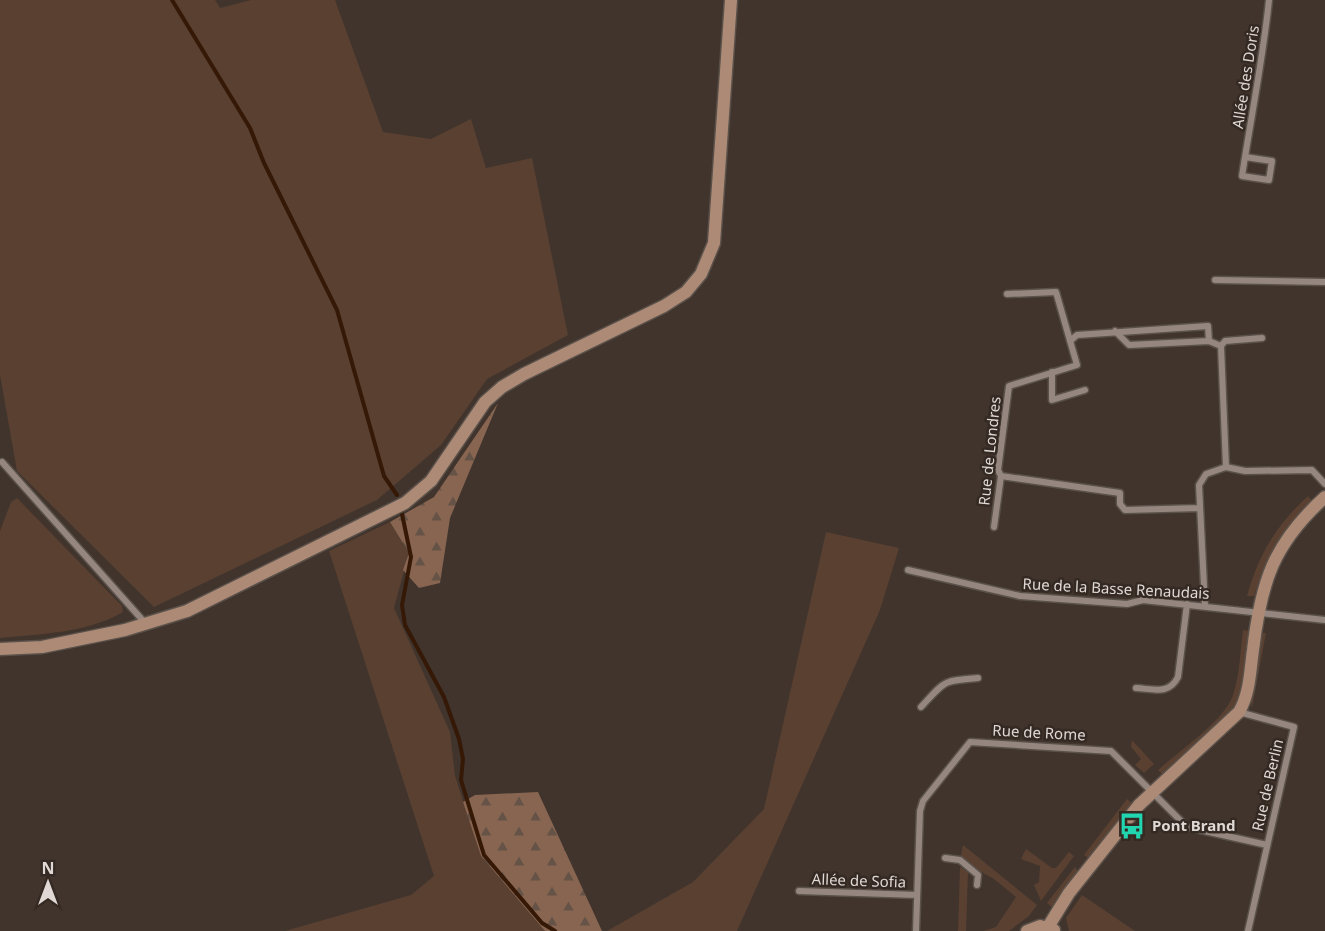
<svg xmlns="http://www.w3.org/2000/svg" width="1325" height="931" viewBox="0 0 1325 931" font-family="'Noto Sans',sans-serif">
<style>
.grass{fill:#594031}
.forest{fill:url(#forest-firs)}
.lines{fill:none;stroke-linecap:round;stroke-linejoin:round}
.stream{stroke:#351906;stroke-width:4}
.street-casing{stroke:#5a514a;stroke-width:9}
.secondary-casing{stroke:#5a514a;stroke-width:15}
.street{stroke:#958780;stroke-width:6}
.secondary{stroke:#ad8a75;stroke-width:12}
.labels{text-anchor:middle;stroke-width:5;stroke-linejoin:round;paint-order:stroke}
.street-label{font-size:15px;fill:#dfd8d4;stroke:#352a23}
.poi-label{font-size:15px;font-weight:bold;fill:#dfd8d4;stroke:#352a23;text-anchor:start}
</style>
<defs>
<pattern id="forest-firs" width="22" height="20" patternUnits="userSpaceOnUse" patternTransform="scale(1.5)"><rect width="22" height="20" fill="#886550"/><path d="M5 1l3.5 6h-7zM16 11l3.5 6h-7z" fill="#665348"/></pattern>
</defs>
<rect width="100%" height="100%" fill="#40342d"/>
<path class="grass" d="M0 0H215L220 8 251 0H335L383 132 431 139 471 119 486 168 532 158 568 335 487 379 441 445 377 500 154 607 17 471 0 375Z
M1308 496 1312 501C1283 529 1266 558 1254 596H1247C1258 555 1277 524 1308 496Z
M17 498 122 606 123 612C88 633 40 634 0 638V531L11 502Z
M390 522 409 553 394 608 450 732 455 776 481 856 545 931H285L411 895 434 876 329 551Z
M826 532 899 548 880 610 737 931H607L693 882 764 809Z
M1243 630 1250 631 1242 691 1234 709 1163 775 1158 770C1179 751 1225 720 1233 695 1240 675 1240 651 1243 630Z
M1260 633H1266L1252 708 1251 700Z
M1132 740 1154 764 1144 773 1135 765 1141 759 1131 747Z
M1127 799 1133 804 1103 843 1100 842 1088 858 1084 855Z
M963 845 1037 905 1029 916 1009 931H983L996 927 1016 897 994 879 960 860Z
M1026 849 1052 868H1056L1069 852 1074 856 1041 901 1034 885 1039 882 1040 866 1021 859Z
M960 867 968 872 966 931H958Z
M1075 867 1080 873 1054 909 1047 903Z
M1082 895 1135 931H1069L1066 918Z"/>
<path class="forest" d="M498 403 450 518 440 583 419 588 403 570 409 553 390 522 434 497Z
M538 792 602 931H545L481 856 463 802 475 795Z"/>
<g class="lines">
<path class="stream" d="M172 0 250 128 264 163 337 310 384 476 397 495
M402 514 411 557 402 605 405 625 444 697 459 739 463 759 461 780 484 855 542 923 555 931"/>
<g class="street-casing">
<path id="street" d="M1245 157 1272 161 1269 180 1242 176C1251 117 1263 59 1269 0
M1215 280 1325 282
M1115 331 1129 345 1209 341 1221 346 1226 467 1245 471 1312 470 1325 484
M1070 341 1077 335 1208 326 1209 341
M1221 346 1225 341 1262 338
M1052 372V400L1085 390
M2 462 146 624
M1001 476 1120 493V504L1125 510 1200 508
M994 527 1001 476 998 470 1009 386 1077 365 1056 292 1007 294
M908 570 1020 596 1127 604 1143 600 1325 620
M1205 606 1199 485 1206 474 1226 467
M1136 688C1154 689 1169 695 1178 677L1187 604
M921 707C946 680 942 681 978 678
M1239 712 1294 727 1248 931
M945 858 960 860 978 875 977 885
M799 891 917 895
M916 931 920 811 923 801 970 742 1111 751 1187 827 1267 845"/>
</g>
<g class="secondary-casing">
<path id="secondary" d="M0 649 42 647 125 630 187 611 405 503 431 481 485 402 502 387 524 374 664 306 686 292 701 274 714 243 731 0
M1048 927 1069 893 1139 805 1239 712C1250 693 1250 671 1253 650 1261 582 1273 544 1325 497
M1027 931 1040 926 1054 930"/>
</g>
<use href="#street" class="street"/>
<use href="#secondary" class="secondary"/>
</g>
<defs>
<g id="bus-bare" transform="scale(2.07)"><path d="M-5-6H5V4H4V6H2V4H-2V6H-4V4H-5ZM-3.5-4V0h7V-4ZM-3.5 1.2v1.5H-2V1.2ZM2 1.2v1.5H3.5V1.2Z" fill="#20d5b0" stroke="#352a23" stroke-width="2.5" paint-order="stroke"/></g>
</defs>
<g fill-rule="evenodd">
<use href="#bus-bare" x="1132" y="826"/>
</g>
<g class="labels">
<g class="street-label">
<text transform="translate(1246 77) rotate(-81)" y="5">Allée des Doris</text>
<text transform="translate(990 451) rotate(-84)" y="5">Rue de Londres</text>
<text transform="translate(1116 589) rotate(3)" y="5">Rue de la Basse Renaudais</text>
<text transform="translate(1039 733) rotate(3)" y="5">Rue de Rome</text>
<text transform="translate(1268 785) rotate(-77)" y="5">Rue de Berlin</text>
<text transform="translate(859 881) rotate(2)" y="5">Allée de Sofia</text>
</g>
<g class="poi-label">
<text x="1152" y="831">Pont Brand</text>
</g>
</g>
<g transform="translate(48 883)" stroke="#352a23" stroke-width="4.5" paint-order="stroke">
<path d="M0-4.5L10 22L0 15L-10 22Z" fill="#dfd8d4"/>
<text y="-9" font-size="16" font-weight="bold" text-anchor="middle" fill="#dfd8d4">N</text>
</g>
</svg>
